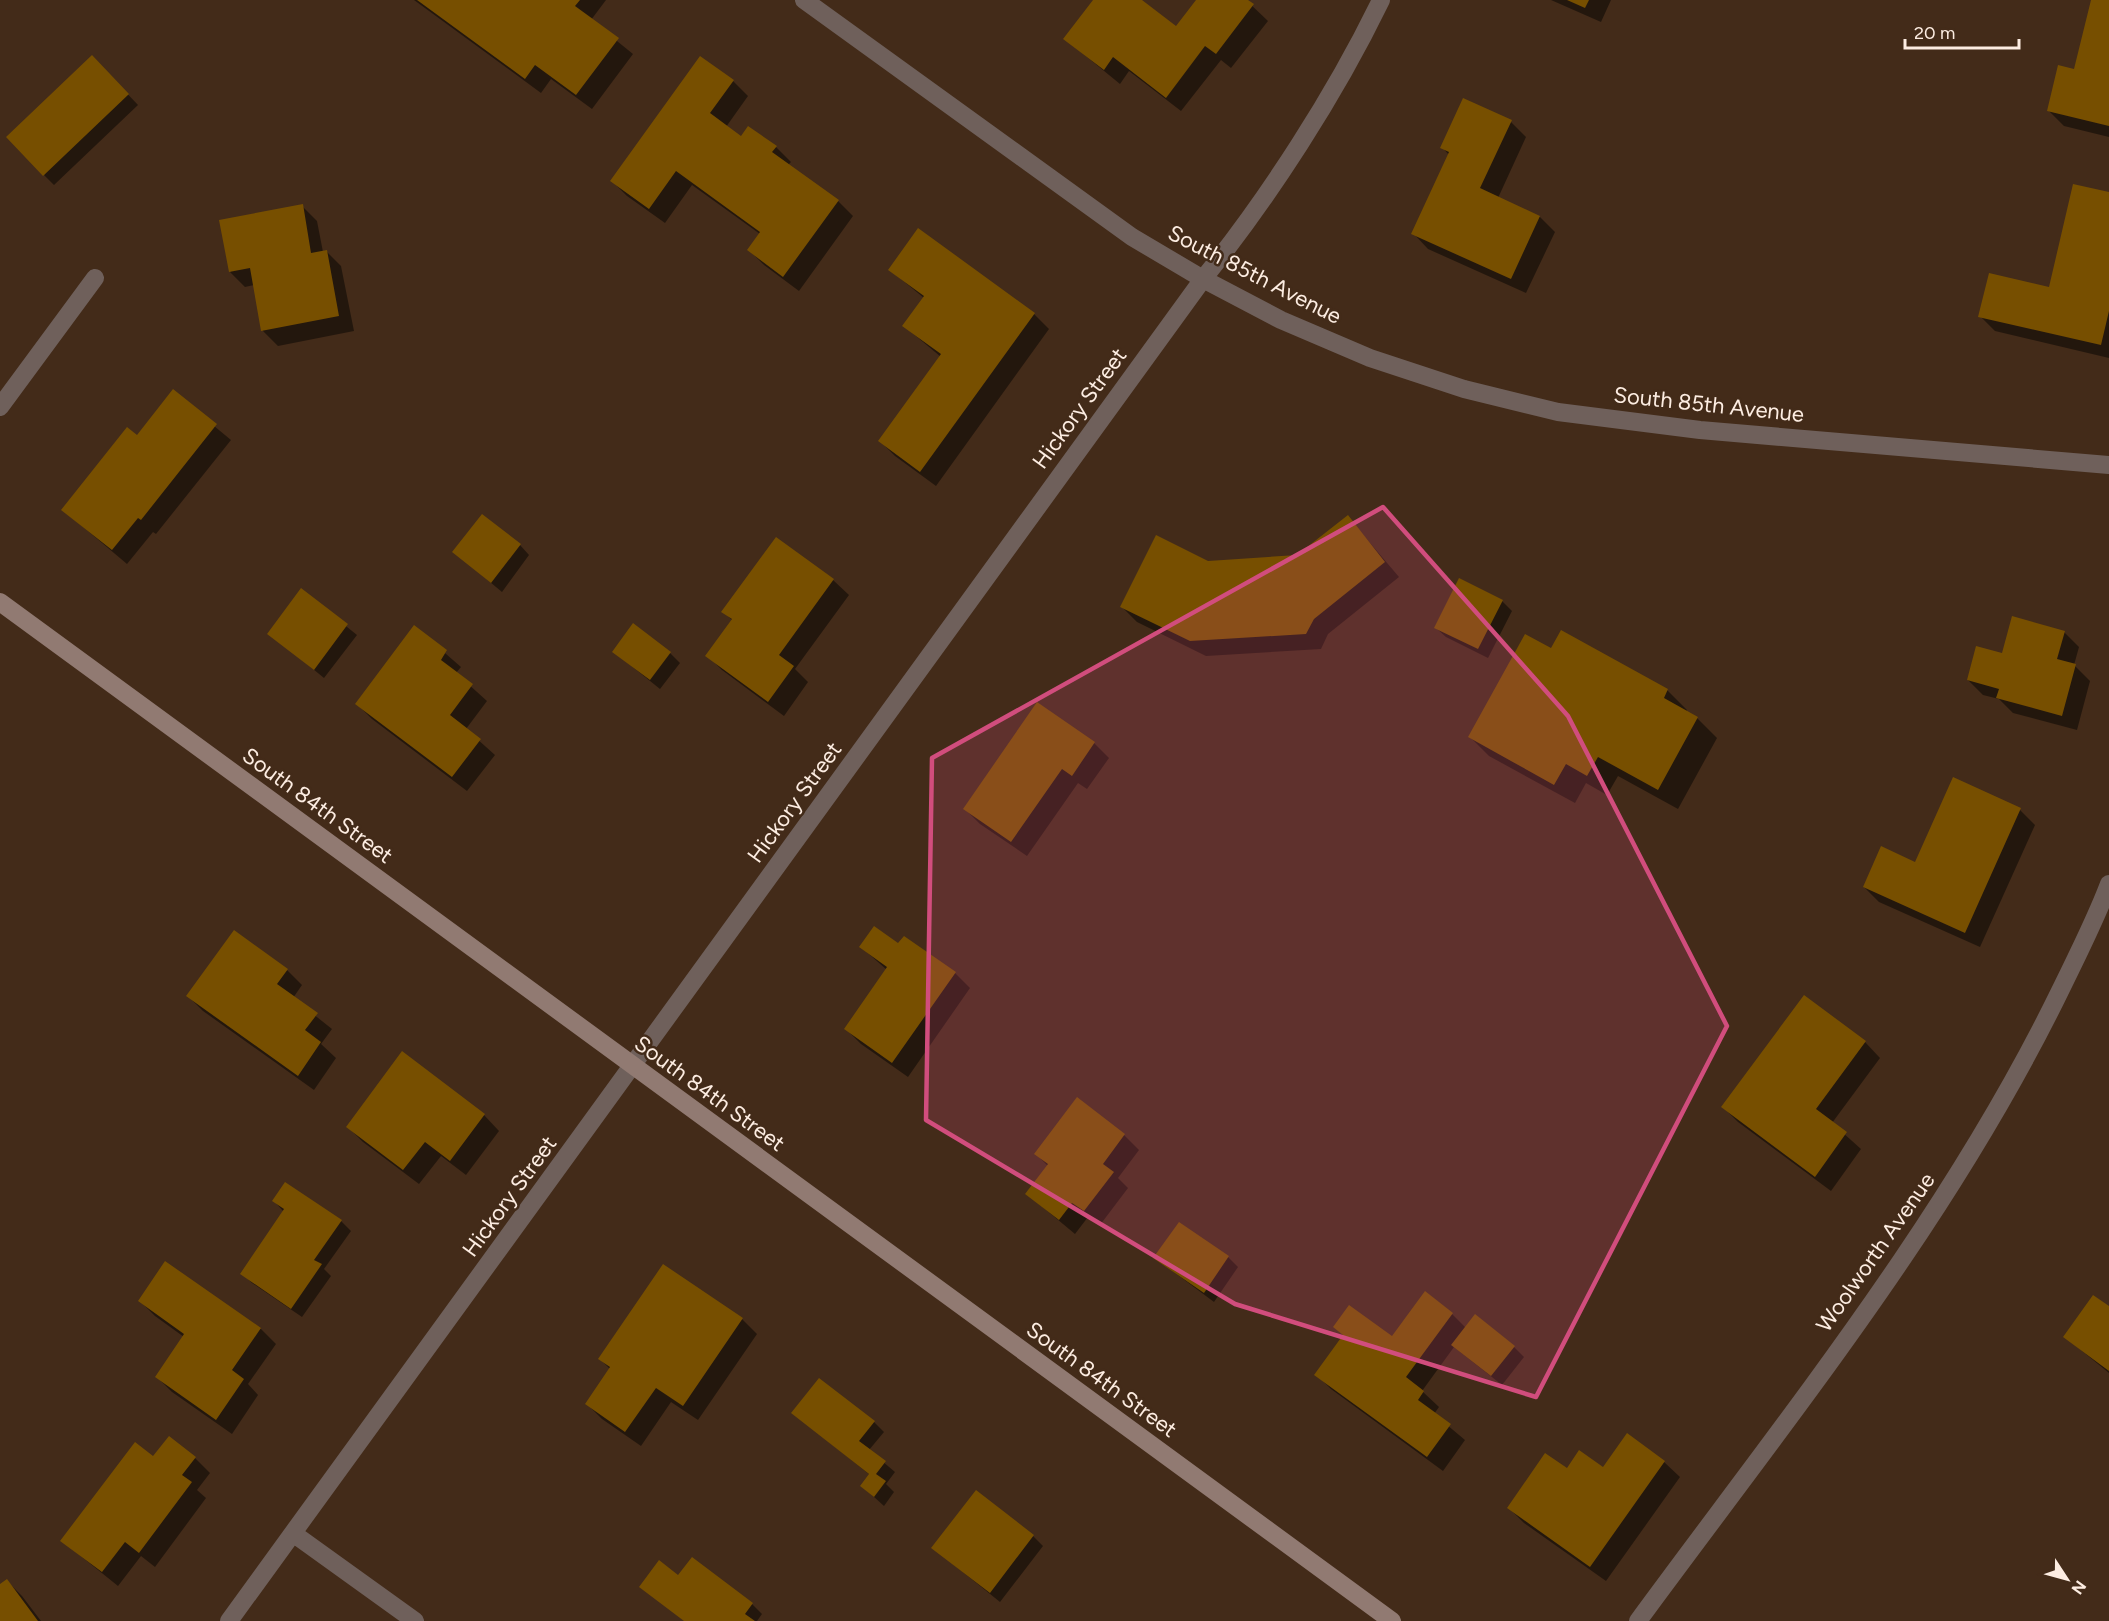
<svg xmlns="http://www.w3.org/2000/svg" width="2109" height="1621" viewBox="0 0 2109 1621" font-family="Figtree,sans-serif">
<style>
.shadow{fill:#0007}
.building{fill:#774f00}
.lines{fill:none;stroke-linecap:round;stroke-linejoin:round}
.street{stroke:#6f605b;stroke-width:18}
.secondary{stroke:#917a72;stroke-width:18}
.marked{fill:#d14d7d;fill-opacity:0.2;stroke:#d14d7d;stroke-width:4.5;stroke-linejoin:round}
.labels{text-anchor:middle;stroke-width:5;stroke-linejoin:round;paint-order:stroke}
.street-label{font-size:22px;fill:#fdede2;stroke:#432b19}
</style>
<rect width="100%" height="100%" fill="#432b19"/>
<path class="shadow" d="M414 0H606L591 20 633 54 592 109 551 79 541 93Z
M1095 0H1140L1177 28 1198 0H1246L1268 21 1231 68 1221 60 1181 111 1129 71 1120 84 1065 39Z
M1551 0H1611L1601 22Z
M2092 0H2109V137L2064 126 2049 111 2075 71Z
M701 58 733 81 748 96 726 127 742 138 776 147 791 162 788 165 838 201 853 216 799 291 764 265 749 250 760 234 692 185 665 223 627 196 612 181Z
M102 67 138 105 54 185 44 175Z
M1511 122 1526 137 1498 198 1540 217 1555 232 1526 293 1428 249 1413 233 1449 155 1442 147Z
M2109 194V358L1995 331 1980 316 2050 289Z
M302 206 317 221 323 252 326 251 341 266 354 331 278 346 263 331 254 285 245 287 230 272Z
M890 270 1034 314 1049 329 936 486 895 456 880 441 941 357 904 326 924 298Z
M173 392 231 440 156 534 153 532 127 564 63 510 137 437Z
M1348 517 1399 577 1328 634 1321 649 1206 656 1137 622 1122 607 1208 562 1298 557Z
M776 539 833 580 849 595 795 669 808 682 784 716 722 670 707 655 732 620 723 611Z
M520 545 529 555 502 592 454 552Z
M301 590 357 635 324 678 269 633Z
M1502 601 1512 611 1488 658 1446 637 1436 628Z
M415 627 461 667 456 673 487 701 466 729 495 755 467 791 372 719 357 704Z
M2064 632 2079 647 2074 665 2090 681 2077 730 2013 713 1999 699 1983 695 1968 680 2003 655Z
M1552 651 1667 690 1687 710 1686 712 1697 718 1717 738 1678 809 1618 776 1607 795 1586 783 1575 803 1489 756 1470 737Z
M614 652 670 653 680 663 660 689Z
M1094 743 1109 758 1087 789 1078 783 1027 856 980 824 965 809Z
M1953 779 2020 810 2035 825 1980 947 1879 902 1864 887 1915 864Z
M234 932 287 970 302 985 293 998 332 1029 321 1044 336 1058 314 1090 203 1011 188 996Z
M899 945 955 973 970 988 908 1077 861 1044 846 1029 887 970 861 947Z
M1865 1042 1880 1058 1832 1123 1861 1149 1831 1191 1738 1122 1723 1107Z
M402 1053 484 1115 499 1131 466 1175 441 1156 419 1184 363 1142 348 1127Z
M1077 1100 1124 1135 1139 1150 1118 1178 1128 1188 1100 1225 1088 1217 1075 1234 1027 1194 1048 1166 1036 1154Z
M274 1201 341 1221 351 1231 324 1269 331 1276 302 1317 252 1283 242 1273 284 1212Z
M1228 1257 1238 1267 1214 1302 1155 1258Z
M166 1263 261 1329 276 1344 248 1384 258 1395 232 1434 172 1392 157 1377 184 1337 155 1316 140 1301Z
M2109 1308V1373L2065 1337Z
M1452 1314 1466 1328 1514 1347 1524 1357 1502 1385 1454 1347 1422 1391 1439 1407 1434 1414 1465 1440 1443 1471 1331 1389 1316 1374Z
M742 1319 757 1334 698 1420 671 1402 641 1446 602 1419 587 1404 611 1370 600 1359Z
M793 1413 874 1422 884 1432 869 1450 895 1472 886 1484 894 1492 884 1506 862 1486 870 1475Z
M1627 1436 1664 1462 1680 1477 1606 1581 1524 1523 1509 1508 1567 1470 1604 1469Z
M153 1458H195L210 1473 197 1490 206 1498 155 1567 141 1556 118 1586 62 1541Z
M1033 1536 1043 1546 1000 1602 933 1548Z
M679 1577 752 1604 762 1614 757 1621H685L641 1587Z
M7 1581 22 1596 41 1621H0V1586Z"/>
<path class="building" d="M417 0H580L575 6 619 38 576 95 535 65 525 79Z
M1093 0H1142L1176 26 1196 0H1248L1254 4 1216 54 1205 46 1166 98 1113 57 1104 70 1063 39Z
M1567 0H1589L1585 8Z
M2091 0H2109V126L2047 111 2058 65 2074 69Z
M92 55 129 94 43 176 6 137Z
M700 56 734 80 710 113 741 136 748 126 777 146 772 152 839 200 783 277 747 250 760 232 676 171 649 209 610 181Z
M1463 98 1512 120 1480 188 1540 216 1511 279 1411 234 1449 152 1440 148Z
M2073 184 2109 192V311L2101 345 1978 317 1989 273 2049 287Z
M303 204 311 253 327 250 339 316 261 331 250 268 229 272 219 220Z
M918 228 1035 313 920 472 878 441 941 354 902 326 924 296 888 270Z
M173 389 217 424 141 520 138 518 112 550 61 510 127 427 137 435Z
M482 514 521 544 491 583 452 552Z
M1348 515 1385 562 1314 619 1306 634 1190 641 1120 607 1156 535 1208 561 1297 555Z
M776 537 834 579 779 655 794 666 768 702 705 656 732 619 721 612Z
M1459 578 1503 600 1478 649 1434 628Z
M301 588 348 624 314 670 267 634Z
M2012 616 2065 631 2057 659 2076 664 2062 716 1996 698 1999 689 1967 680 1976 646 2002 653Z
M633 623 671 652 650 680 612 652Z
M414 625 447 650 441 660 473 684 450 715 481 739 452 777 355 704Z
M1561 630 1668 689 1664 698 1698 717 1658 790 1598 757 1587 776 1566 764 1554 785 1468 737 1525 634 1551 648Z
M1037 702 1095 742 1072 776 1062 769 1011 842 963 809Z
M1953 777 2021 808 1965 933 1863 887 1881 846 1915 862Z
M874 926 898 943 904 936 956 972 892 1063 844 1029 887 967 859 947Z
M234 930 288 969 277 984 318 1013 305 1030 321 1042 298 1076 186 996Z
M1804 995 1866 1041 1816 1109 1847 1132 1815 1177 1721 1107Z
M402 1051 485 1114 450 1161 425 1142 403 1170 346 1127Z
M1077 1097 1125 1134 1103 1164 1114 1172 1084 1211 1072 1203 1059 1220 1025 1194 1048 1164 1034 1154Z
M285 1182 342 1220 314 1260 322 1264 291 1309 240 1274 284 1209 272 1201Z
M1179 1222 1229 1256 1204 1293 1153 1258Z
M165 1261 261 1328 232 1370 244 1379 216 1420 155 1377 184 1334 138 1301Z
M663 1264 743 1318 683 1406 656 1388 625 1432 585 1404 610 1367 598 1359Z
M1425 1291 1453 1313 1406 1377 1424 1391 1418 1400 1451 1424 1427 1457 1314 1375 1343 1335 1333 1327 1349 1305 1392 1336Z
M2093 1295 2109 1306V1371L2063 1337Z
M1475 1314 1515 1346 1491 1376 1451 1345Z
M819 1378 875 1421 859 1441 886 1461 876 1474 886 1481 874 1497 860 1486 869 1474 791 1413Z
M1627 1433 1665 1461 1590 1567 1507 1508 1545 1453 1567 1468 1579 1450 1603 1467Z
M169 1436 196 1457 182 1475 192 1482 139 1553 125 1542 102 1572 60 1541 135 1442 153 1456Z
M976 1490 1034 1535 990 1593 931 1548Z
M692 1557 753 1603 745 1614 755 1621H684L639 1587 659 1560 678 1575Z
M7 1579 38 1621H0V1584Z"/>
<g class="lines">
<path class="street" d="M804 0 1132 237 1203 279 1281 320 1370 358 1464 389 1558 412 1700 430 2109 465
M0 407 95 278
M294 1534 415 1621
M229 1621 1203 279C1269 197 1335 95 1381 0
M1638 1621C1787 1418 1949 1219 2060 991 2077 956 2095 921 2109 884"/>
<path class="secondary" d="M0 602 1392 1621"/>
</g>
<path class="marked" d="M1383 507 1568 716 1727 1026 1536 1397 1235 1304 926 1120 932 758Z"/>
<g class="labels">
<g class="street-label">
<text transform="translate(1255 274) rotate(27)" y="8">South 85th Avenue</text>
<text transform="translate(1709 404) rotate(6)" y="8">South 85th Avenue</text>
<text transform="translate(1079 408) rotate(-54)" y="8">Hickory Street</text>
<text transform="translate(794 802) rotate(-54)" y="8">Hickory Street</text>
<text transform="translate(318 805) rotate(36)" y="8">South 84th Street</text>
<text transform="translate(710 1093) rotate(36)" y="8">South 84th Street</text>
<text transform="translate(509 1196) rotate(-54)" y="8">Hickory Street</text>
<text transform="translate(1875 1252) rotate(-55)" y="8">Woolworth Avenue</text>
<text transform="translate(1102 1379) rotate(36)" y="8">South 84th Street</text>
</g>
</g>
<g transform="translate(2067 1579) rotate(126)" stroke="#432b19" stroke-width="4.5" paint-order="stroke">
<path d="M0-4.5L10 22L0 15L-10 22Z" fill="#fdede2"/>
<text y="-9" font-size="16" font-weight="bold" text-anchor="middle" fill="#fdede2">N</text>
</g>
<path d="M1905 39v9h114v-9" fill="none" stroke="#fdede2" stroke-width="3"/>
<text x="1914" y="39" font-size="18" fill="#fdede2" stroke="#432b19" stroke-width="4.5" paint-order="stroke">20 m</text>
</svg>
